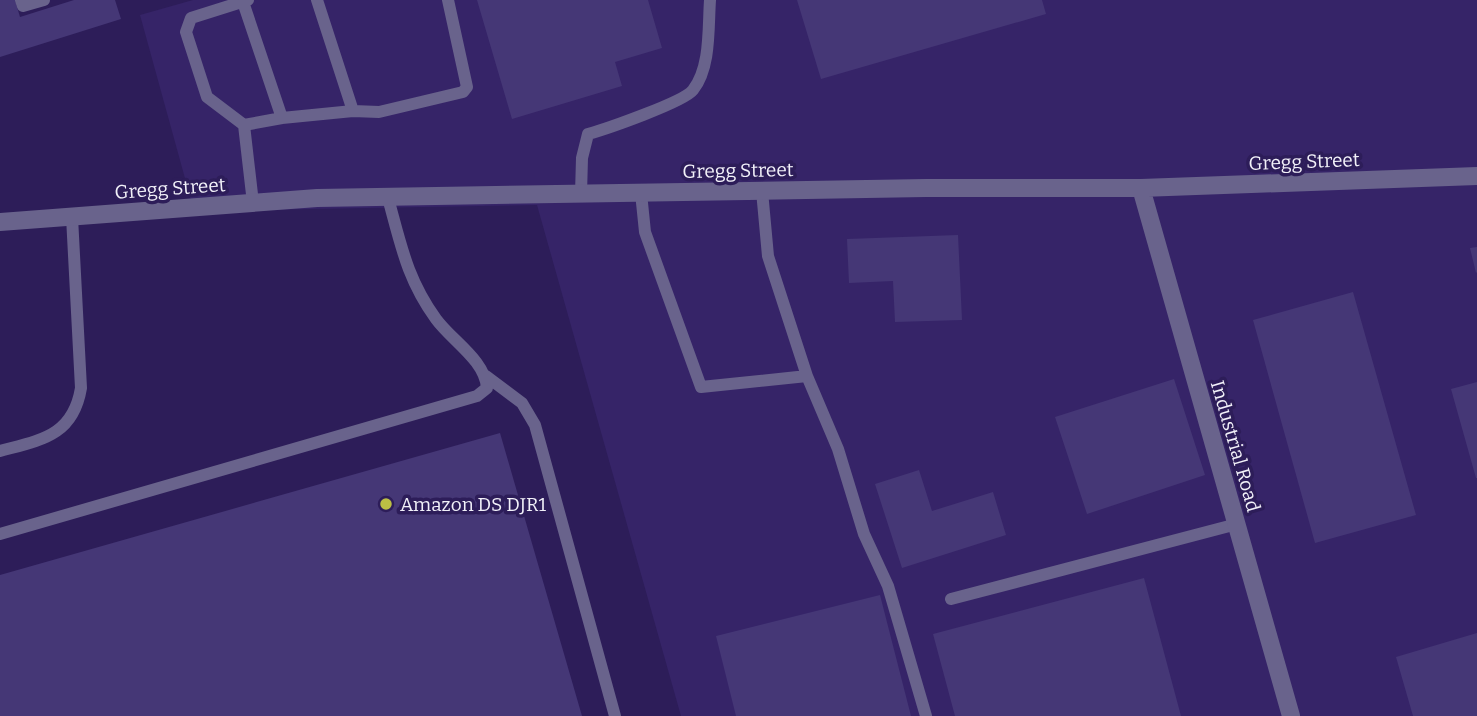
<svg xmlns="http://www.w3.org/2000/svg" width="1477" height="716" viewBox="0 0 1477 716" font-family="Bitter,serif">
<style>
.built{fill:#362468}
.building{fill:#453776}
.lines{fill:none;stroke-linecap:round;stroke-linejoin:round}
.lane{stroke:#69638c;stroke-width:12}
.street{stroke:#69638c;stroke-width:18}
.poi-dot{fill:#bcbf44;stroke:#2d1d59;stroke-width:2.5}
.labels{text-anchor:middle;stroke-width:7;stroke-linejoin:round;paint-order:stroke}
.street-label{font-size:19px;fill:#f2f1f9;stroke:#2d1d59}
.poi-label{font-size:19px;fill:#f2f1f9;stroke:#2d1d59;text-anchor:start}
</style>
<rect width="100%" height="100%" fill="#2d1d59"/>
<path class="built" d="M193 0H1477V716H681L537 205 194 211 140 15Z"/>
<path class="building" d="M0 0H15L20 17 74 0H115L121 19 0 57Z
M477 0H648L662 48 615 62 622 86 512 119Z
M797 0H1042L1046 14 821 79Z
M958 235 962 320 895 322 893 281 849 283 847 239Z
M1477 247V272L1476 273 1470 248Z
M1353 292 1416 515 1315 543 1253 320Z
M1174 379 1205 475 1087 514 1055 417Z
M1477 382V478H1476L1451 389Z
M500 433 582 716H0V575Z
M919 470 932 511 993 492 1006 535 902 568 875 484Z
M1144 578 1181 716H955L933 634Z
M880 595 911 716H736L716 636Z
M1477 633V716H1413L1396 657Z"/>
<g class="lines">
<path class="lane" d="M21 0 23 6 44 0
M248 0 191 18 186 32 207 97 244 125 253 203
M317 0 353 111 379 112 463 92 467 87 448 0
M243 2 282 118
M244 125 282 118 353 111
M641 193 645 232 701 387 807 376 768 256 762 191
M581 194 582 158 588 134C606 129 684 102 693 90 711 67 708 28 710 0
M486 376 522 403 535 425 615 716
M807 376 838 449 864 534 888 586 926 716
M0 451C41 440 73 436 81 388L72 217
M0 534 477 396 487 388C485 360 452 341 436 319 407 279 401 245 388 198
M951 599 1237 524"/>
<path class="street" d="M1141 188 1291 716
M0 222 317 198 926 188H1141L1477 176"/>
</g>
<circle class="poi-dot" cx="386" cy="504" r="7"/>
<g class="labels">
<g class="street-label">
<text transform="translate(1304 161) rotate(-2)" y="7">Gregg Street</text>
<text transform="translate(738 170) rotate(-1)" y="7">Gregg Street</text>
<text transform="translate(170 188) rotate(-4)" y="7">Gregg Street</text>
<text transform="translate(1236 446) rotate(74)" y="7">Industrial Road</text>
</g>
<g class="poi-label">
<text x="400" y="511">Amazon DS DJR1</text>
</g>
</g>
</svg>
